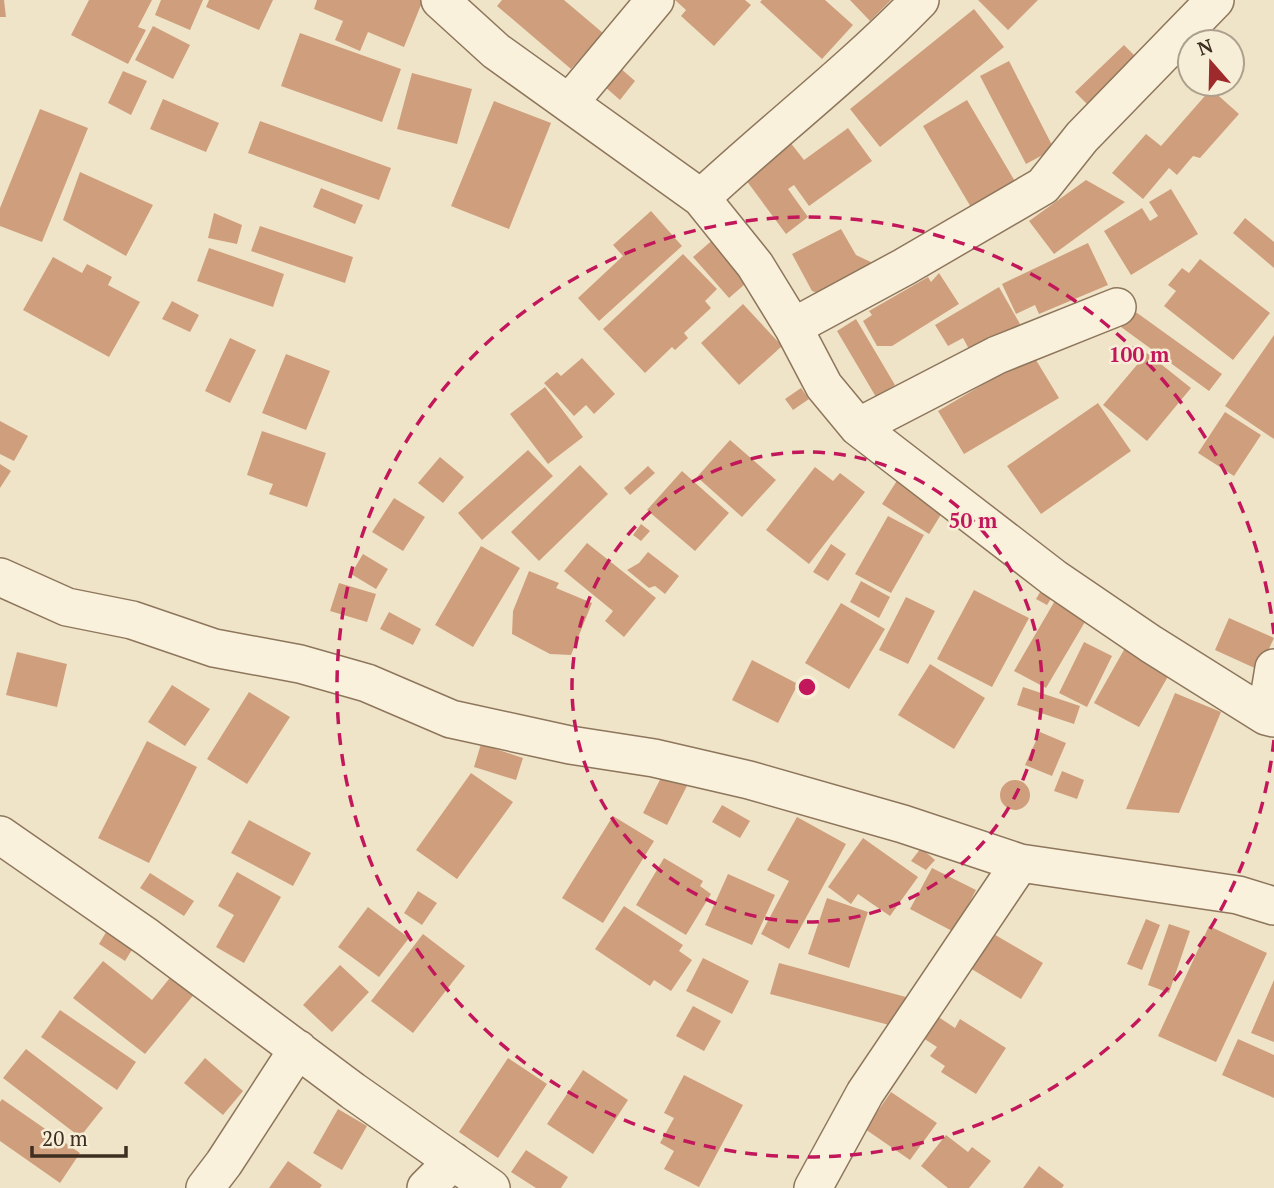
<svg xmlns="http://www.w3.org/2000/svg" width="1274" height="1188" viewBox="0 0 1274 1188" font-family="'PT Serif',serif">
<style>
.building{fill:#cf9f7d}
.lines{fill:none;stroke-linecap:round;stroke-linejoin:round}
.minor-casing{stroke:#8d765c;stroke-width:40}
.minor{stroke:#faf1dc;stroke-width:37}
.ring{fill:none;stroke:#c2185b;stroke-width:3.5;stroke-dasharray:12 9}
.centre{fill:#c2185b;stroke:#f7eed8;stroke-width:3.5}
.ring-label{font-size:21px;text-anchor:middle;font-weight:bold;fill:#c2185b;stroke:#f7eed8;stroke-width:5;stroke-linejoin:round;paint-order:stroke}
</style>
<rect width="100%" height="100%" fill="#f0e4c8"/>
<path class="building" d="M0 0H4L6 17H0Z
M89 0H152L138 27 146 30 128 64 71 35Z
M161 0H203L190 30 155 15Z
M209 0H273L259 30 206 7Z
M317 0H423L404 47 368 32 360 51 335 40 343 21 314 9Z
M502 0H564L603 33 571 69 497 6Z
M675 0H745L751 5 714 46 681 16 686 10Z
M762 0H825L853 25 822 59 760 2Z
M850 0H891L870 21Z
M978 0H1038L1008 30Z
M974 9 1004 47 880 147 850 109Z
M153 26 190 45 173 79 135 60Z
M300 33 401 69 382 122 281 86Z
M1124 45 1143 64 1094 111 1075 92Z
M1009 61 1054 149 1026 164 980 76Z
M619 67 635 81 620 100 604 86Z
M123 71 147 81 131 115 108 103Z
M412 73 472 89 457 144 397 129Z
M1211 89 1239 114 1200 158 1193 156 1177 175 1169 168 1143 199 1112 173 1146 134 1161 146Z
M163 99 219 123 206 152 150 129Z
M967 100 1016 183 972 209 923 126Z
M494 101 551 123 509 229 451 206Z
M40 109 88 128 42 242 0 226V208Z
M260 121 391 168 379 200 248 153Z
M848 128 872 161 809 206 794 185 788 189 808 217 786 234 743 176 790 142 804 160Z
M80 172 153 205 126 256 63 220Z
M1086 180 1125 202 1054 254 1029 221Z
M321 188 363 205 355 224 313 207Z
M1171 189 1198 234 1131 275 1104 231 1142 208 1150 221 1158 216 1149 202Z
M651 211 682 246 599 321 578 298 623 256 613 245Z
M214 213 242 225 237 244 208 238Z
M1245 218 1274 242V268L1233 233Z
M260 226 353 257 345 283 251 251Z
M841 229 856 255 875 264 829 297 812 291 792 254Z
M716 237 752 278 729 298 693 257Z
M1088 243 1108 285 1039 314 1035 305 1016 314 1002 284Z
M209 248 284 274 273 307 197 281Z
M683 254 717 289 705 301 711 308 684 333 688 338 675 350 672 347 645 373 603 329Z
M53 257 82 273 87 264 112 277 108 285 140 302 109 357 23 310Z
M1200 259 1270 313 1233 360 1164 306 1176 291 1168 285 1182 268 1189 273Z
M939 273 959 304 892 346H877L863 321 872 315 869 311 928 277 931 282Z
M999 287 1020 324 971 353 963 338 948 346 935 325Z
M172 301 199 315 190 332 162 319Z
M743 304 782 346 739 385 701 343Z
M1133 310 1222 374 1209 391 1121 327Z
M856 319 895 385 876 397 837 331Z
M1274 335V439L1225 406Z
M230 338 256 350 230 403 205 391Z
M1147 353 1191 388 1147 441 1103 405Z
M286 354 330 371 306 430 262 413Z
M1033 355 1059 398 964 454 938 411Z
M582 358 615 394 594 414 586 405 574 416 544 383 557 372 561 376Z
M545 387 583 437 548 464 510 414Z
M801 388 809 399 793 410 785 399Z
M1098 403 1131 451 1041 514 1007 466Z
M1225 412 1261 435 1234 476 1198 453Z
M0 421 28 436 14 461 0 454Z
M262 431 326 453 307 507 269 494 273 484 247 475Z
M730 440 776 480 742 517 697 477Z
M528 450 553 476 482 540 458 513Z
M440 457 464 477 443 503 418 483Z
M0 464 11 471 0 488Z
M580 465 608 494 539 561 511 532Z
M648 466 655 473 630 495 624 488Z
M815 467 833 481 840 473 865 492 809 564 766 530Z
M682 471 729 513 695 551 647 510Z
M898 479 945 508 929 534 882 504Z
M394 498 425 517 403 551 372 532Z
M888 516 924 535 891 593 855 574Z
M641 524 650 531 641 541 633 535Z
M587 543 656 598 624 637 605 621 613 611 564 571Z
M831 544 846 554 828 581 813 572Z
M481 546 520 568 473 647 435 625Z
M648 552 679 576 665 594 655 586 649 588 627 570 639 563Z
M363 554 388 569 376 589 351 574Z
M529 571 559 583 556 588 592 603 571 655 550 654 512 634 513 611Z
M861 581 890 597 879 618 850 602Z
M1046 582 1057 589 1047 605 1036 599Z
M339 583 376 594 367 622 330 611Z
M974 590 1029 618 992 687 937 659Z
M1060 592 1092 610 1046 688 1014 671Z
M906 597 935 611 908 664 879 650Z
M841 603 885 629 849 689 805 663Z
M389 612 421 629 413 645 380 629Z
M1229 618 1274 638 1259 670 1215 650Z
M1084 642 1112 656 1087 707 1059 693Z
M1125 648 1170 673 1139 727 1094 703Z
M17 652 67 664 57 707 6 695Z
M752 660 798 684 778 723 732 700Z
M930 664 985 698 954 749 898 715Z
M172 685 210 709 185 746 148 722Z
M1023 687 1080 706 1074 724 1017 705Z
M249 692 290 717 247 784 207 759Z
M1175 693 1221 712 1179 813 1126 809Z
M1040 732 1066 743 1052 776 1025 765Z
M147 741 197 767 149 863 98 838Z
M481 744 523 758 516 780 474 767Z
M665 770 689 782 667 825 643 813Z
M1062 771 1084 780 1077 799 1054 791Z
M471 773 513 802 457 879 416 850Z
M1000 795a15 15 0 1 1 30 0a15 15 0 1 1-30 0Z
M722 805 750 821 740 838 712 822Z
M613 816 654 841 603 923 562 898Z
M797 817 846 844 789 949 761 934 789 881 767 870Z
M249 820 311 853 293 886 231 853Z
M863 838 918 877 890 916 858 894 851 904 828 887Z
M921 848 935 860 926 870 911 861Z
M664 858 703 881 700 886 711 894 686 935 636 905Z
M932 868 976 890 954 932 910 909Z
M237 872 281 897 244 963 216 947 234 915 218 906Z
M150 873 194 901 184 916 140 888Z
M728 874 775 895 752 945 705 925Z
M418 891 437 903 422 925 404 913Z
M827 898 868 912 849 968 808 954Z
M624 906 683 945 679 951 692 960 671 991 654 980 650 986 595 949Z
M368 907 409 938 379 977 338 947Z
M1146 919 1160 925 1142 970 1127 964Z
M111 924 138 940 125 961 99 944Z
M1169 924 1190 931 1169 993 1148 985Z
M1209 926 1267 953 1216 1062 1158 1036Z
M992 933 1043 963 1021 999 970 968Z
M423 934 465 966 413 1033 371 1001Z
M703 958 749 981 732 1014 686 991Z
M103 961 152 1000 177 969 200 987 145 1054 73 998Z
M779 963 906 997 897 1027 770 994Z
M340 965 369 992 332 1032 303 1005Z
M1274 980V1042L1251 1033Z
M693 1006 721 1021 704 1051 676 1036Z
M60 1010 136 1062 117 1090 41 1037Z
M937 1016 955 1028 960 1019 1006 1048 976 1094 941 1072 945 1066 930 1056 937 1047 923 1038Z
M1238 1039 1274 1055V1098L1222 1075Z
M26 1049 103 1108 80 1137 3 1078Z
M205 1058 243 1091 223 1115 184 1083Z
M508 1058 547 1084 498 1158 459 1132Z
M583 1070 628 1100 593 1154 547 1124Z
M684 1075 743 1105 699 1187 664 1169 674 1151 660 1143 674 1118 664 1113Z
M891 1092 937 1123 910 1160 865 1129Z
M2 1099 80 1153 60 1183 0 1141V1102Z
M338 1109 367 1126 342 1170 313 1153Z
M946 1135 968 1152 972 1147 991 1161 969 1188H948L921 1166Z
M526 1150 568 1177 561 1188H536L511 1172Z
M288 1161 322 1185 320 1188H269Z
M1039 1166 1064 1185 1062 1188H1023Z"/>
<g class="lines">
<g class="minor-casing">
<path id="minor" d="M440 0 496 51 701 198 755 265 793 327 824 386 858 427 1054 578 1151 644 1266 716 1274 718
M569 103 655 0
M701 198C773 131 851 71 920 0
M793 327 904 267 1043 186 1082 137 1215 0
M858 427 997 355 1117 307
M0 577 67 607 132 620 214 648 300 664 367 683 451 719 570 745 654 758 749 780 903 824 1020 863 1238 895 1274 906
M1266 716 1274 668
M0 835 147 937 353 1091 491 1188
M205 1188 224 1163 298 1049
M426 1188 453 1161
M813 1188 865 1093 1020 863"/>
</g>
<use href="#minor" class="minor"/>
</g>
<g class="ring">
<circle cx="807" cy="687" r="235"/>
<path d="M1274 740A470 470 0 1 1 1274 634"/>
</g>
<circle cx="807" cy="687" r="10" class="centre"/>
<g class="ring-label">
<text x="1139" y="362">100 m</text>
<text x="973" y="528">50 m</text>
</g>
<g transform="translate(1211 63) rotate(340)"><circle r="33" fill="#f7eed8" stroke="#ada18e" stroke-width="2"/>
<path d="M0-5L12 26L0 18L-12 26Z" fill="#9e2a2b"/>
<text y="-10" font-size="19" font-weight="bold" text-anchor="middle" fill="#3d2e20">N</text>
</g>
<path d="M32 1146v10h94v-10" fill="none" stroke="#3d2e20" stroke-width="3.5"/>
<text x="42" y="1146" font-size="21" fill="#3d2e20" stroke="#f7eed8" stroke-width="5" paint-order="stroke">20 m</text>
</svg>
